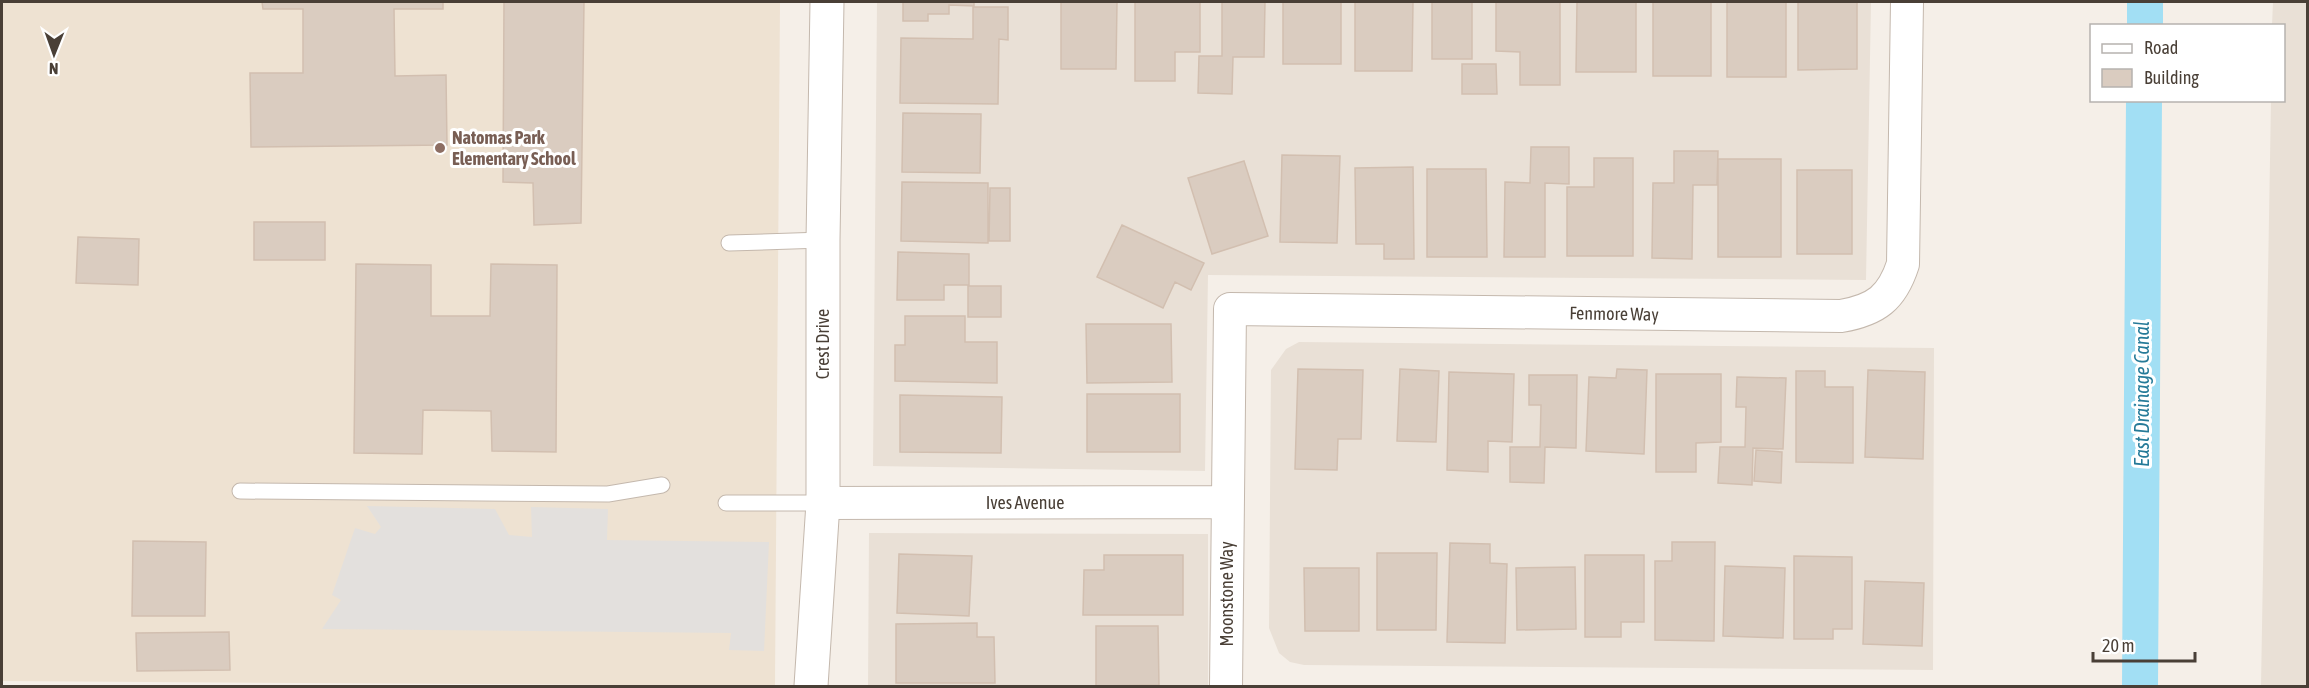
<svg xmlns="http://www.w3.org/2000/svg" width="2309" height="688" viewBox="0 0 2309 688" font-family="'Asap Condensed',sans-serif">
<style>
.residential{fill:#e9e0d6}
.education{fill:#eee2d2}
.parking{fill:#e3e0dd}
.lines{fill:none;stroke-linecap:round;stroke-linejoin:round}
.canal{stroke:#a2dff4;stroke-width:36}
.building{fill:#daccc0;stroke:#d2bfb0;stroke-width:1.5}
.service-casing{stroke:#c4b8ad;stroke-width:17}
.minor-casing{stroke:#c4b8ad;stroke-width:34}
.tertiary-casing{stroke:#c4b8ad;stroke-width:35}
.service{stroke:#fff;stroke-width:15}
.minor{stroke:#fff;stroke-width:32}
.tertiary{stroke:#fff;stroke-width:33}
.education-dot{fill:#8d6e63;stroke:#fff;stroke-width:2}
.labels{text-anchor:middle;stroke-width:6;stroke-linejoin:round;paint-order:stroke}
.education-label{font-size:18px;font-weight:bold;fill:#785e54;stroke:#fff;text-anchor:start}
.street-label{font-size:18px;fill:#493f36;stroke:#fff}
.water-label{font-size:20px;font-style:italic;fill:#257a98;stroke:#fff}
</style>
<rect width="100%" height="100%" fill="#f5efe8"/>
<path class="residential" d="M877 2H1871L1866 280 1208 275 1205 471 873 466Z
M2273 2H2307V686H2261L2271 101 2284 100V26L2272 25Z
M1299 342 1934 348 1933 670 1304 665 1290 662 1279 653 1269 628 1271 370 1286 349Z
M869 533 1208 534V686H868Z"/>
<path class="education" d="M2 2H780L775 686 2 681Z"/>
<path class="parking" d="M367 506 495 509 509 535 532 537 531 507 608 509 607 540 769 542 764 651 729 650 731 633 322 629 341 600 332 595 355 528 375 534 381 527Z"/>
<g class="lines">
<path class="canal" d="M2145 26V2
M2140 686 2144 100"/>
</g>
<path class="building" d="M262 2H443V9H394L395 76 446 75 447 145 251 147 250 73H303V9H263Z
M504 2H584L581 223 534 225 533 183 503 182Z
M903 2H974V6L949 5V14H928V21H903Z
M1061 2H1117L1116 69H1061Z
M1135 2H1200V52H1175V81H1135Z
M1222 2H1265L1264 57H1233L1232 94 1198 93 1199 56H1222Z
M1283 2H1341V64H1283Z
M1355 2H1413L1412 71H1355Z
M1432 2H1472V59H1432Z
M1496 2H1560V85H1520V52L1496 51Z
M1577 2H1636V72H1576Z
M1653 2H1711V76H1653Z
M1727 2H1786V77H1727Z
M1798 2H1857V69L1798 70Z
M973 7H1008V40L999 39 998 104 900 103 901 38 973 39Z
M1462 64H1496L1497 94H1462Z
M903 113 981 114 980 173 902 172Z
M1531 147H1569V184L1545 183V257H1504L1505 182 1530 183Z
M1674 151H1718L1717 185H1693L1692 259 1652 258 1653 183H1674Z
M1282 155 1340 156 1337 243 1280 242Z
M1594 158H1633V256H1567V187H1594Z
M1718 159H1781V257H1718Z
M1244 161 1268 236 1212 254 1188 178Z
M1413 167 1414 259H1384V244H1356L1355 168Z
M1427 169H1486L1487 257H1427Z
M1797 170H1852V254H1797Z
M902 182 988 183V243L901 241Z
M990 188H1010V241H989Z
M254 222H325V260H254Z
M1122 225 1204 263 1191 290 1175 282 1163 308 1097 277Z
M78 237 139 239 138 285 76 283Z
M898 252 969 254V285H944V300H897Z
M356 264 431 265V316H490L491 264 557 265 556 452 492 451 491 411 423 410 422 454 354 453Z
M968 286H1001V317H968Z
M905 316H965V342H997V383L895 381V345H905Z
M1086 324H1171L1172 382 1087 383Z
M1298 369 1363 370 1361 439H1338L1337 470 1295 469Z
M1400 369 1439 371 1436 442 1397 441Z
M1617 369 1647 370 1644 454 1586 451 1589 377 1616 378Z
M1868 370 1925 372 1923 459 1865 457Z
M1796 371H1825V387H1853V463L1796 462Z
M1449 372 1514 374 1512 442 1488 441V472L1447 470Z
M1656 374H1721V442L1696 443V472H1656Z
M1529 375H1577L1576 448 1545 447 1544 483 1510 482V447H1540L1541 405H1529Z
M1737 377 1786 378 1783 449 1753 448 1752 485 1718 483 1720 447H1745L1746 407H1736Z
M1087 394H1180V452H1087Z
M900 395 1002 397 1001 453 900 452Z
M1756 450 1782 452 1781 483 1754 481Z
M133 541 206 542 205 616H132Z
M1672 542H1715L1714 641 1655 640V561H1672Z
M1450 543 1490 544V563L1507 564 1505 643 1447 642Z
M1377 553H1437L1436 630H1377Z
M899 554 972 556 969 616 897 613Z
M1104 555H1183V615H1083L1084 570H1104Z
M1585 555H1644V622H1621V637H1585Z
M1794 556 1852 557V629H1833V639H1794Z
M1725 566 1785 568 1783 638 1723 636Z
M1575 567 1576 629 1517 630 1516 568Z
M1304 568H1359V631H1305Z
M1865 581 1924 583 1922 646 1863 644Z
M977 623V637H994L995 683H896V624Z
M1096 626H1158L1159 685 1096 686Z
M229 632 230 670 137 671 136 633Z"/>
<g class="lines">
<g class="service-casing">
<path id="service" d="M729 243 823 240
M240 491 608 494 662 485
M726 503H823"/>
</g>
<g class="minor-casing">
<path id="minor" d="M823 503 1227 502
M1226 686 1230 309 1841 316C1876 310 1892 298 1903 264L1907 2"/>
</g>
<g class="tertiary-casing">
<path id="tertiary" d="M811 686 823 503V240L827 2"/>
</g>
<use href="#service" class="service"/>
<use href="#minor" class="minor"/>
<use href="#tertiary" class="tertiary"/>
</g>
<circle class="education-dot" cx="440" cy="148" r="6"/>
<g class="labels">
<g class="education-label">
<text x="452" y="144">Natomas Park<tspan x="452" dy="21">Elementary School</tspan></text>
</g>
<g class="street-label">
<text transform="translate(1614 314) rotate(1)" y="6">Fenmore Way</text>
<text transform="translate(823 344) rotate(-90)" y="6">Crest Drive</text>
<text x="1025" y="509">Ives Avenue</text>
<text transform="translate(1227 594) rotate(-90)" y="6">Moonstone Way</text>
</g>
<g class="water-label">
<text transform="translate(2142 394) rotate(-90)" y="7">East Drainage Canal</text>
</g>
</g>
<rect width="2309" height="688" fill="none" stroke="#493f36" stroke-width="6"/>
<rect x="2090" y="24" width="195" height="78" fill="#ffffff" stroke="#b6b2af" stroke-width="1.5"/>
<rect x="2102" y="44" width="30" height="9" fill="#ffffff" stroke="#b6b2af" stroke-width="1.5"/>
<text x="2144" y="54" font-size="18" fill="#493f36">Road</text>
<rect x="2102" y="69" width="30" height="18" fill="#daccc0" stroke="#b6b2af" stroke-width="1.5"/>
<text x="2144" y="84" font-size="18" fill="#493f36">Building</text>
<g transform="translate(54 54) rotate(181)" stroke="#ffffff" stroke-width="4.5" paint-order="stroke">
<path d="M0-4.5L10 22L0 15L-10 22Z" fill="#493f36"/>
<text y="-9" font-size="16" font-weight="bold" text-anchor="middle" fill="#493f36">N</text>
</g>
<path d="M2093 652v9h102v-9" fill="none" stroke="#493f36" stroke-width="3"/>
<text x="2102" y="652" font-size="18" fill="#493f36" stroke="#ffffff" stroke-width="4.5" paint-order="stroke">20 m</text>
</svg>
